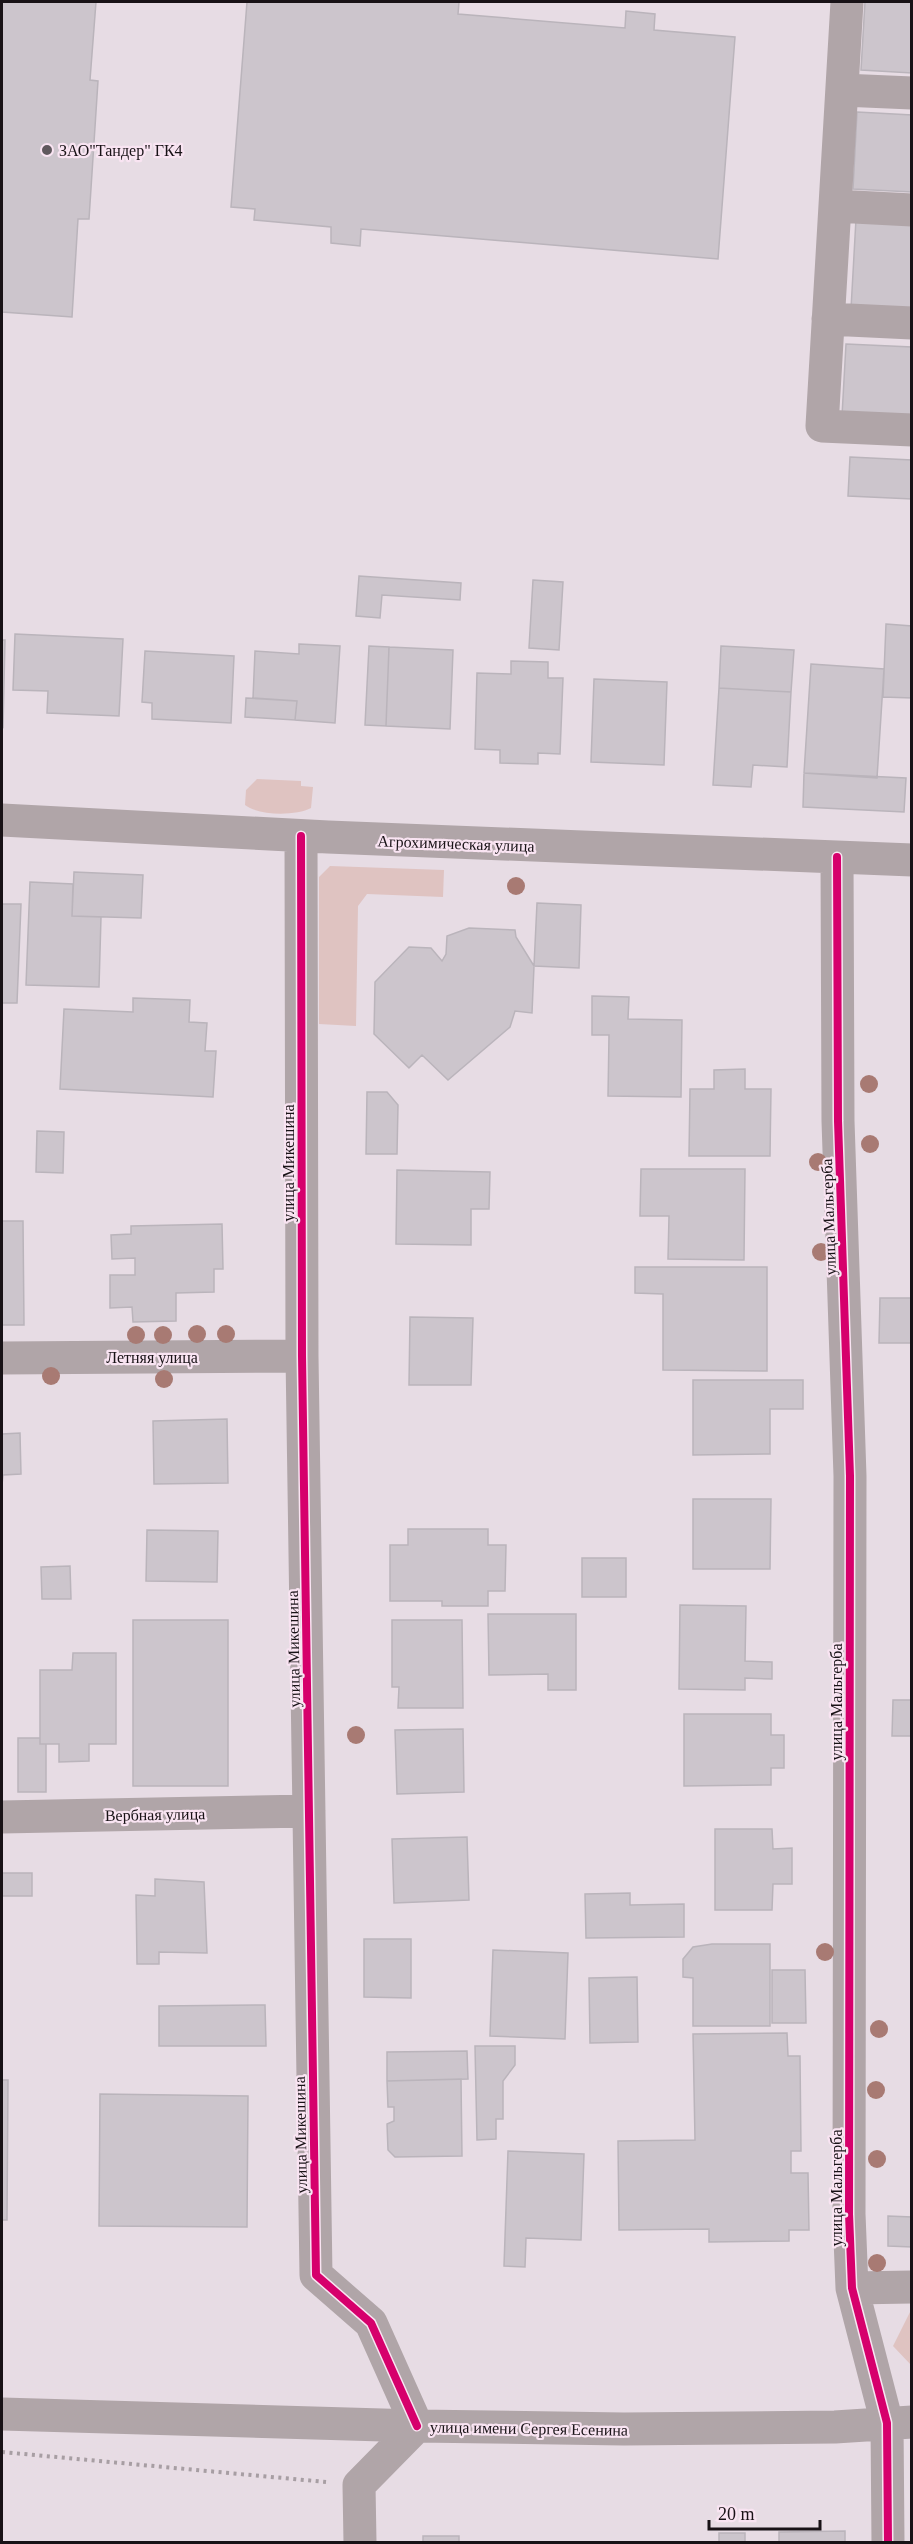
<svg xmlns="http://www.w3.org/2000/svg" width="913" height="2544" viewBox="0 0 913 2544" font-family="'Times New Roman',serif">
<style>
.green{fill:#dfc3c1}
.building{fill:#ccc5cc;stroke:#bab4bb;stroke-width:1.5}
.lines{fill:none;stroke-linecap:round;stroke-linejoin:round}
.path{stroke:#a79ea3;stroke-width:4;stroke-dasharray:3 4.5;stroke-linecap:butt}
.minor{stroke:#b0a5a8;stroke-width:33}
.cycleway-casing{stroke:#f9e4f2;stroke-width:11}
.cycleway{stroke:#d6006c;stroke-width:8}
.tree{fill:#a87a73}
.poi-dot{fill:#60595e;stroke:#f9e4f2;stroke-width:2}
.labels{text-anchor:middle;stroke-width:4.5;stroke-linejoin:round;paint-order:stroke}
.poi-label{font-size:16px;fill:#181216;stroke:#f9e4f2;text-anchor:start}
.street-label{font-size:16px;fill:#181216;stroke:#f9e4f2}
</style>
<rect width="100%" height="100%" fill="#e7dce4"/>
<path class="green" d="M257 779 301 781V786L313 787 311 808C296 816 259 816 245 805L246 790Z
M330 866 444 870 443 897 367 894 358 906 356 1026 319 1024V877Z
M911 2310V2365L893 2346Z"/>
<path class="building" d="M2 2H96L90 80 98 81 89 219H78L72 317 2 312Z
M247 2H459L458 14 625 28 626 11 655 14 654 30 735 37 718 259 361 229 360 246 331 243V227L254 220 255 209 231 207Z
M865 2H912V73L861 70Z
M857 112 912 115V192L853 189Z
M856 219 912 222V312L851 309Z
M846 344 912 347V420L842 416Z
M850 457 912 460V499L848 496Z
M359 576 461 583 460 600 382 595 380 618 356 616Z
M533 580 563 582 559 650 529 648Z
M886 624 912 626V698L883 697Z
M15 634 123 639 119 716 47 713 48 691 13 690Z
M2 640H5L3 727 2 726Z
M299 644 340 646 335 723 295 720 297 701 253 698 255 651 299 654Z
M369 646 389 647 386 726 365 725Z
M721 646 794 650 791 692 719 688Z
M389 647 453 650 450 729 386 726Z
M145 651 234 656 231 723 152 719V703L142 702Z
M511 661 548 662V678H563L560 754 538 753V764L500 763V750L475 749 477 673 511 674Z
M811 664 884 669 877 778 804 773Z
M594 679 667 682 664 765 591 762Z
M719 688 791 692 787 767 753 765 751 787 713 785Z
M246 698 297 701 295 720 245 717Z
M804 773 906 778 904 812 803 807Z
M74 872 143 875 141 918 72 916Z
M30 882 73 884 72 916 101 917 99 987 26 985Z
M537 903 581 905 579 968 534 966Z
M2 904H21L17 1003H2Z
M469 928 515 930 516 937 534 966 532 1013 515 1011 510 1027 448 1080 422 1055 409 1068 374 1034 375 982 409 947 431 948 442 961 446 954 447 936Z
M592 996 629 997 628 1019 682 1020 681 1097 608 1096 609 1035H592Z
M133 998 190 1000 189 1022 207 1023 205 1051H216L213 1097 60 1089 64 1009 133 1012Z
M745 1069V1089H771L770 1156H689L690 1089H714V1070Z
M367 1092H387L398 1105 397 1154H366Z
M37 1131 64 1132 63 1173 36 1172Z
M641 1169H745L744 1260 668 1259 669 1216H640Z
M397 1170 490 1172 489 1209H471V1245L396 1244Z
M2 1221H23L24 1325H2Z
M222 1224 223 1269H214V1292L176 1293V1321L133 1322 132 1307 110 1308V1275H135V1258L112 1259 111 1235 131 1234V1226Z
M635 1267H767V1371L663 1370V1294L635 1293Z
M880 1298H912V1343H879Z
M410 1317 473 1318 471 1385H409Z
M693 1380H803V1409H770V1454L693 1455Z
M227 1419 228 1483 154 1484 153 1421Z
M20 1433 21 1474 3 1475 2 1485V1434Z
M693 1499H771L770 1569H693Z
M408 1529H488V1545H506L505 1591H488V1606H442V1601H390V1545H408Z
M147 1530 218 1531 217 1582 146 1581Z
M582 1558H626V1597H582Z
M70 1566 71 1599H42L41 1567Z
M680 1605 746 1606 745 1661 772 1662V1679L745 1678V1690L679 1689Z
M488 1614H576V1690H548V1674L489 1675Z
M133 1620H228V1786H133Z
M392 1620H462L463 1708H398L399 1687H392Z
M73 1653H116V1744H89V1761L59 1762V1744H40V1670H72Z
M893 1700H912V1736H892Z
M684 1714H771V1735H784V1768H771V1785L684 1786Z
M463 1729 464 1792 397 1794 395 1730Z
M18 1738H40V1744H46V1792H18Z
M715 1829H772L773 1849 792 1848V1884H773L772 1910H715Z
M467 1837 469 1900 394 1903 392 1839Z
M2 1873H32V1896H2Z
M155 1879 204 1882 207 1953 159 1952V1964H137L136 1895 155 1896Z
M630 1893V1905L684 1904V1937L586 1938 585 1894Z
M364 1939H411V1998L364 1997Z
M712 1944H770V2026H693V1978L683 1977V1959L693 1947Z
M493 1950 568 1953 565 2039 490 2036Z
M772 1970H805L806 2023H772Z
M637 1977 638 2042 590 2043 589 1978Z
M265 2005 266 2046H159V2006Z
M787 2033 788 2056H800L801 2151H791V2173H808L809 2230H789V2241L709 2242V2229L619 2230 618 2141 695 2140 693 2034Z
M475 2046H515V2065L503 2081V2119H496V2139L477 2140Z
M467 2051 468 2079 387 2081V2052Z
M461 2079 462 2156 395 2157 388 2150 387 2124 394 2121V2107H388L387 2081Z
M2 2080H8L7 2220H2Z
M100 2094 248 2096 247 2227 99 2226Z
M508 2151 584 2154 581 2240 526 2238 525 2267 504 2266Z
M888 2216 912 2217V2247L888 2246Z
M845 2531V2542H779V2532Z
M719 2533H745V2542H719Z
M423 2536H459V2542H423Z"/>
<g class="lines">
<path class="path" d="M2 2452 326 2482"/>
<path class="minor" d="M847 2 822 426 912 430
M842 90 912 93
M835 206 912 210
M828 319 912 323
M2 820 328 837 912 860
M301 836 302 1356 316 2275 371 2323 417 2426
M837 857 838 1121 850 1476 849 2214 852 2288 887 2423 888 2542
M2 1358 302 1356
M2 1817 309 1811
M852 2288 912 2287
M2 2414 417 2426 624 2429 835 2427 912 2422
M360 2542 359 2485 417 2426"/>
<g class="cycleway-casing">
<path id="cycleway" d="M301 836 302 1356 316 2275 371 2323 417 2426
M837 857 838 1121 850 1476 849 2214 852 2288 887 2423 888 2542"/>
</g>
<use href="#cycleway" class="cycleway"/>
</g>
<g class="tree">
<circle cx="516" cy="886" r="9"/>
<circle cx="869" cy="1084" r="9"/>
<circle cx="870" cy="1144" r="9"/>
<circle cx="818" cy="1162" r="9"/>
<circle cx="821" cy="1252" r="9"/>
<circle cx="197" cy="1334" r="9"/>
<circle cx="226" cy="1334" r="9"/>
<circle cx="136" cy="1335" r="9"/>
<circle cx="163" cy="1335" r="9"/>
<circle cx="51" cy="1376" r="9"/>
<circle cx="164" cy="1379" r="9"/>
<circle cx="356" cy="1735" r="9"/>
<circle cx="825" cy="1952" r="9"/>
<circle cx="879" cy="2029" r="9"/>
<circle cx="876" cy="2090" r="9"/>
<circle cx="877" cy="2159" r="9"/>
<circle cx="877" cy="2263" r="9"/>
</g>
<circle class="poi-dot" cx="47" cy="150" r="6"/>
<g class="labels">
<g class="poi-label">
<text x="59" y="156">ЗАО"Тандер" ГК4</text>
</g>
<g class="street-label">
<text transform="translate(456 843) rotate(2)" y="6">Агрохимическая улица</text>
<text transform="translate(288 1163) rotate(-90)" y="6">улица Микешина</text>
<text transform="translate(828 1217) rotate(-92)" y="6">улица Мальгерба</text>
<text x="152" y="1363">Летняя улица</text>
<text transform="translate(293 1649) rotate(-91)" y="6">улица Микешина</text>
<text transform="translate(836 1702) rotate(-90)" y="6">улица Мальгерба</text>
<text transform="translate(155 1814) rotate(-1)" y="6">Вербная улица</text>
<text transform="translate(300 2135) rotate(-91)" y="6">улица Микешина</text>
<text transform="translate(836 2188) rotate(-90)" y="6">улица Мальгерба</text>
<text transform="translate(529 2428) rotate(1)" y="6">улица имени Сергея Есенина</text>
</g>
</g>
<rect width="913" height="2544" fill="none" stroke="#181216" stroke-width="6"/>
<path d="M709 2520v9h111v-9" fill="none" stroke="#181216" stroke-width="3"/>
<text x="718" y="2520" font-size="18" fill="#181216" stroke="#f9e4f2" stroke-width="4.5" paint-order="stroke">20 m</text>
</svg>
